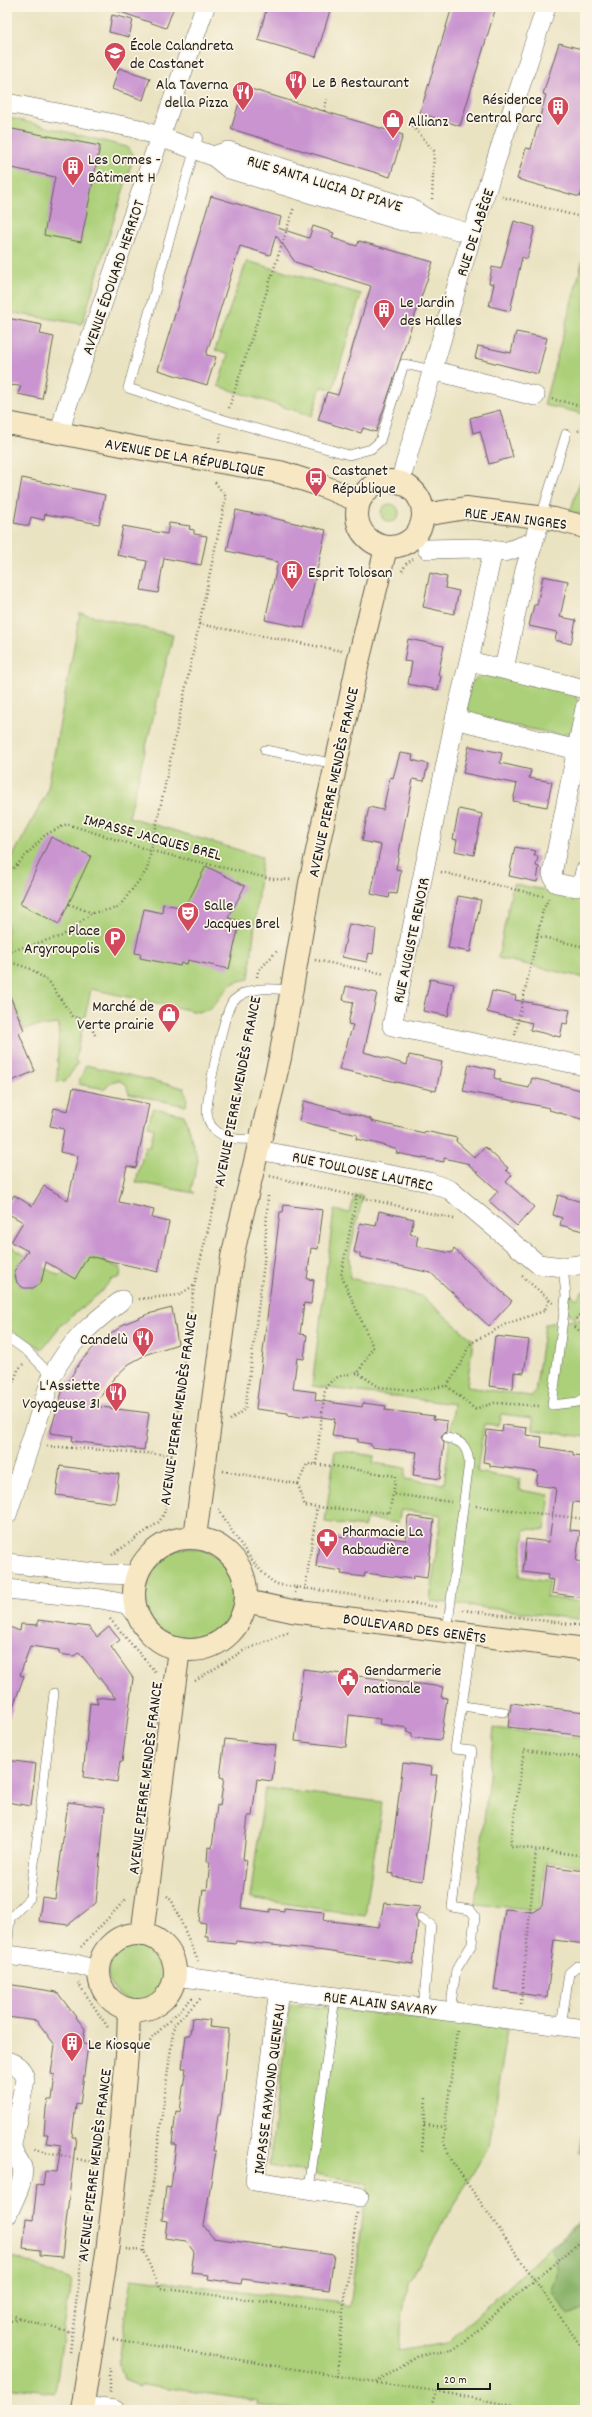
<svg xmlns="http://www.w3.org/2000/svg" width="592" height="2417" viewBox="0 0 592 2417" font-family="Dekko,sans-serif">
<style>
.green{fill:#acd079;stroke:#64764a}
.forest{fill:#89b269;stroke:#526742}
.building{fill:#c994d0}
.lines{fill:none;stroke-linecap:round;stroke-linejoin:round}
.lane-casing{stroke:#646256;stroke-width:10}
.street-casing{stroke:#646256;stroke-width:20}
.secondary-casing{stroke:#646256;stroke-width:24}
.path{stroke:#646256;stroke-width:2.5;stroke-dasharray:1 3;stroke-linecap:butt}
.lane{stroke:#fff;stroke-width:9}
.street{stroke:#fff;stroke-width:19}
.secondary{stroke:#f7e8c3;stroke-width:22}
.labels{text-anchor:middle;stroke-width:3.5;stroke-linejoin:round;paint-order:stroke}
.poi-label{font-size:16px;fill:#1c1c1c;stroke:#fcf5e5;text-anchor:start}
.street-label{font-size:16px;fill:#1c1c1c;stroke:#fcf5e5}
</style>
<rect width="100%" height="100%" fill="#fcf5e5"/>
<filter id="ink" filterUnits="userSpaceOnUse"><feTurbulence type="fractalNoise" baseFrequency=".025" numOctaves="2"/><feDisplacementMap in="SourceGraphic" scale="8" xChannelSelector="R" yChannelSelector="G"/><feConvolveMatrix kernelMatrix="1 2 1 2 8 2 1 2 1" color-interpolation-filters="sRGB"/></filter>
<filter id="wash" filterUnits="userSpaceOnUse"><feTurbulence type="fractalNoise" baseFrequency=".012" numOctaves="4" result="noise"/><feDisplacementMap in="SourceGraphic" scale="16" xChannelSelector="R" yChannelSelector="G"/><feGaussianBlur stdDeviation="0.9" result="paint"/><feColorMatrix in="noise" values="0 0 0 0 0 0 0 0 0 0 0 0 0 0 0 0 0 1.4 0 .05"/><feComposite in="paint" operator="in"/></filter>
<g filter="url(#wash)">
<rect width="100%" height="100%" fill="#eae3c2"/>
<path class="green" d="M7 117 127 147 134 155 82 324 7 312Z
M585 252V414L544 405Z
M247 261 361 294 333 389 321 387 312 416 218 386 228 355 215 350Z
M585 467V515L570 512Z
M381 513a9 9 0 1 1 18 0a9 9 0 1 1-18 0Z
M80 613 173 635 129 817 262 857 249 979C244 980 238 981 234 983 219 993 217 1011 198 1012L91 989 75 1062 78 1063 65 1082 57 1081 59 1024 31 1027 24 1030 13 1003 7 1005V867L47 793Z
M482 673 573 693C584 707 580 719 570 733L561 735 475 718 466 712 470 684Z
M513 884 585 897V978L498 958Z
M86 1065 184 1088 187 1098 186 1106 129 1094 126 1084 118 1080 111 1082 105 1089 78 1084Z
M153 1108 184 1115 198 1160 191 1190 194 1193 136 1182 145 1146 150 1147 154 1128 148 1126Z
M355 1195 363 1196 349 1256 350 1278 422 1296 473 1340 467 1387 531 1396 535 1393 545 1324 582 1319 585 1321V1437L533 1430V1418L501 1414 498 1425 484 1424 477 1472 520 1479 519 1490 550 1495 545 1530 525 1529 519 1576 549 1581 546 1597 582 1602 578 1619 430 1601 441 1515 401 1510 398 1523 367 1519 364 1527 325 1522 335 1450 374 1456 373 1463 406 1468 405 1479 444 1484 454 1404 312 1386 334 1210 350 1213Z
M115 1207 104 1262 121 1268 120 1277 111 1280 101 1292 61 1325 42 1349 7 1328V1244L31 1259 19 1263 14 1275 20 1286 33 1288 43 1279 41 1266 60 1276Z
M585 1289V1306L574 1319 566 1308 568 1292 576 1299Z
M143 1594a46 46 0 1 1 92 0a46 46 0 1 1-92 0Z
M494 1728 585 1739V1866L545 1862 539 1910 475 1904Z
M265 1788 382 1802 365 1916 250 1898Z
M108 1972a29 29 0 1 1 58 0a29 29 0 1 1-58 0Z
M290 2004 508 2028 489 2146 407 2283 398 2351 447 2343 585 2215V2410H295L257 2405 258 2401 142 2384 139 2386 124 2380 119 2360 132 2278 335 2302 350 2306 368 2183 269 2166Z
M584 2117H585V2154L579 2153Z
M7 2254 71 2280 55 2393 7 2387Z"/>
<path class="forest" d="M585 2217V2308L568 2315 551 2291C559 2275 559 2266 551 2249Z"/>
<g id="blocks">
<path class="building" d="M112 7H174L166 28 112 9Z
M267 7H331L316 57 258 40Z
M452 7H496L460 126 420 113Z
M112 15 133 20 129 37 109 32Z
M559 43 585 50V179L580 197 517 179 526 148 531 149 546 95 543 94Z
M119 68 150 78 143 100 112 89Z
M244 87 403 135 390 177 231 129Z
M7 128 100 146 81 242 44 235 55 177 7 167Z
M211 196 281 217 278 228 309 238 313 226 334 233 332 238 357 246 359 241 433 262 376 432 363 428 361 433 318 420 327 392 338 395 371 286 295 262 276 235 270 255 240 246 206 355 216 357 207 385 158 370Z
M514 221 535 227 527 259 522 257 510 311 489 306 494 284 489 283 492 267 501 269Z
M7 318 42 325 40 334 54 337 42 399 18 394 21 386 7 385Z
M516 332 547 338 538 374 475 358 478 346 511 353Z
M500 410 513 457 489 464 480 431 473 433 470 418Z
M22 478 105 495 99 524 45 514 44 520 31 517 29 526 14 523Z
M236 510 326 530 304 628 265 620 278 562 227 551Z
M169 523 190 526 189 529 194 530V534L207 536 201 565 164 558 158 593 141 590 147 561 117 555 123 526 167 534Z
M430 573 447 577 445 588 459 591 454 614 423 607Z
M543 576 568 581 560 617 576 620 571 644 555 640 557 632 529 626 534 605H537Z
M408 639 444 646 438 675 441 676 438 690 408 684 412 662 404 661Z
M469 746 502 753 500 763 531 770 529 778 552 782 547 807 513 801 517 784 463 773Z
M400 753 413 755 412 760 428 764 424 781 413 779 396 869 401 870 397 894 390 893 389 898 371 894 381 845 362 841 369 807 383 810 390 777 393 778Z
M459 809 482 814 474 855 455 851 457 840 453 839Z
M51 837 91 856 59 924 20 904Z
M515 847 536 851 534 856H538L536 866 539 867 537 882 509 876Z
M206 866 245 886 228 918 240 921 229 969 188 960 187 964 181 963 180 966 140 958 141 954 135 953 144 909 162 913 163 904 185 908Z
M458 896 481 900 470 952 448 948Z
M349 924 376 929 373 954 369 953 367 962 342 957Z
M430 979 454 984 448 1016 423 1011Z
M346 986 377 993 364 1052 407 1065 409 1055 442 1062 436 1091 339 1069 353 1025 348 1024 353 1002 343 1000Z
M7 989 24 1030 19 1033 35 1071 7 1083Z
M492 991 516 996 515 1000 570 1010 567 1024 563 1023 560 1037 530 1030 532 1023 487 1012Z
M469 1064 495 1070 494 1078 501 1080 500 1082 529 1088 532 1078 585 1091V1120L549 1110 550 1108 463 1091Z
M73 1088 149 1104 136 1168 127 1166 119 1202 154 1210 152 1218 169 1222 158 1272 88 1256 75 1279 46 1262 41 1283 33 1288H24L17 1283 14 1271 28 1251 11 1242 23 1222 7 1213V1207L14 1195 32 1206 44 1186 68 1200 78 1156 60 1152 64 1129 50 1126 54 1108 68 1111Z
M304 1101 371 1119V1121L424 1133 425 1131 457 1138 456 1141 475 1158 485 1147 508 1168 506 1170 512 1175 506 1182 534 1207 517 1226 489 1201 498 1191 469 1165 470 1164 444 1158V1162L396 1153 397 1150 383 1145 356 1139 357 1135 299 1121Z
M558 1195 585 1203 583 1231 560 1225 562 1218 553 1215Z
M284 1205 323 1210 318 1249 311 1248 307 1279 314 1280 311 1304 304 1303 300 1334 307 1335 304 1359 297 1358 293 1389 316 1392 315 1400 362 1407 363 1403 386 1406 385 1410 434 1416 433 1419 447 1421 446 1432 441 1437 444 1443 440 1479 413 1475 417 1452 371 1447V1444L358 1442V1439L332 1436 335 1419 307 1415 300 1417 288 1415V1413L256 1409 280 1212H283Z
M379 1211 414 1219 410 1234 418 1236 416 1246 451 1253 454 1249 512 1301 489 1326 431 1273 360 1257V1254L354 1252 360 1223 376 1226Z
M172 1308 178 1344 147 1354 129 1364 114 1378 93 1406 149 1413 144 1450 72 1441 73 1436 50 1433 63 1389 81 1361 94 1347 124 1324 148 1314Z
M495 1336 529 1340 524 1373 514 1372 513 1389 489 1386Z
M503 1425 527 1428 526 1435 542 1437 541 1447 573 1452V1455L585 1456 584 1503 573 1502 570 1530 580 1531 576 1561 585 1562V1598L552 1593 554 1580 547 1579 548 1575 523 1572 526 1539 549 1542 556 1488 536 1485 538 1472 490 1466V1463L483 1462 487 1430 502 1432Z
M60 1466 119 1474 115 1503 56 1495Z
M408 1516 434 1520 427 1578 414 1576 413 1579 365 1573 364 1577 341 1574 342 1571 316 1567 320 1535 346 1538V1535L360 1537V1534L406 1540Z
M38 1620 89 1627 97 1637 109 1627 120 1640 111 1647 133 1678 122 1762 120 1761 117 1782 83 1777 90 1703 98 1704 96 1697 116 1699 79 1652 74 1656 59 1654V1650L30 1646 20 1675 24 1676 9 1718 7 1717V1626L20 1631 21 1624 38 1625Z
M303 1669 443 1687 441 1697 447 1698 441 1740 412 1737V1733L407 1732 408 1728 379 1724 380 1719 349 1715 346 1747 295 1741Z
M511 1703 585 1712V1736L508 1727Z
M225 1739 276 1745 272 1781 257 1779 252 1816H248L243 1859 247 1860 241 1908 270 1912V1909L284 1911V1908L324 1912 323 1920 379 1927 384 1903 420 1907 415 1917 418 1923 413 1964 325 1951 236 1941 235 1944 208 1941V1936H205L206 1923 199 1922 203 1889 207 1890 210 1862H207L208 1847 212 1848 217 1805 220 1806 224 1778 220 1777Z
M7 1760 36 1764 31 1806 7 1802Z
M403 1763 432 1767 431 1775H437L423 1881 394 1877V1874L389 1873Z
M68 1802 105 1807 96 1903 68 1925 39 1921 42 1897 55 1899Z
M547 1866 585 1871V1944L554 1940 547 1997 494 1990 505 1909 533 1912 542 1906Z
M7 1984 57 1992 85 2029 83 2044 88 2045 80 2105 76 2104 72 2137H76L62 2257 40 2255V2250L23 2248 26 2219 33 2220 37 2185 43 2186 45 2171 57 2172 61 2145 46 2143 48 2134H44L46 2108 48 2100H52L55 2075 51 2074 55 2045 37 2021 7 2017Z
M192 2018 210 2020 209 2027 229 2029 222 2102 220 2115H218L213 2151H216L204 2226 213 2238 334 2255 329 2290 242 2279 241 2284 208 2279 209 2275 191 2273 194 2252 186 2241 165 2238 167 2221 162 2220 164 2203 166 2187 171 2188 176 2144H172L176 2111 180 2112 183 2088 186 2068H182L186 2035H190Z"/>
</g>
</g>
<g filter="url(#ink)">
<use href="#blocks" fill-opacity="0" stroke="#646256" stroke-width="1"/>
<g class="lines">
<g class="lane-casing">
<path id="lane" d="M198 137 128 388 225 420 349 455 371 449 380 441 404 364 432 370
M541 517 566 434
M265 750 336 764
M261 1139C244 1139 227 1142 214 1129 209 1124 207 1117 207 1110 208 1094 224 1008 234 1000 251 985 271 989 292 990
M563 1267 566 1296 552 1405 578 1402 585 1398
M7 1337 28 1352 52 1376
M447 1631 469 1462C467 1447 463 1441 447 1438
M463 1706 504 1712
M421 1918 431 1925 423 2008
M7 1952 10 1918 30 1898 54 1693
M450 2011 456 1970 472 1944 475 1916 470 1910 452 1907 472 1751 455 1749 473 1635
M561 2026 569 1973 577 1966 585 1967
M309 2189 335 1997"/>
</g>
<g class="street-casing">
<path id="street" d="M7 103 135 128 213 156 229 169 402 221 433 223 472 234
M213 156 228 151 410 208 432 222
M432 370 535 396
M60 433 66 409 205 7
M400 482 472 234 546 7
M427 549 476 548 505 552 533 542
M493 550 469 661 585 689
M469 661 455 719 392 1026 585 1066
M504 669 525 570 541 517
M585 708 552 874 556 883 576 887 583 880 585 871
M455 719 577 750
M258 1150 429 1182 450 1190 538 1264 563 1267 585 1264
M7 1515 52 1376C68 1343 93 1322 122 1300
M7 1563 104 1574 137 1575
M7 1589 101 1599 126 1604 137 1614
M7 1955 76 1964 99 1971
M175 1976 585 2029
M279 1989 255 2181 359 2197
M7 2061C18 2065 23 2069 25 2080L12 2144C12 2155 19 2158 22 2167 26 2180 12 2202 8 2214
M83 2406 115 2410"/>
</g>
<g class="secondary-casing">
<path id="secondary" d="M7 423 143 449 280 472 320 485 359 501
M357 514a33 33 0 1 1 66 0a33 33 0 1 1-66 0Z
M424 515 466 508 554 519 585 527
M195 1537 232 1257 280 1058 310 883 359 658 386 548
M134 1594a56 56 0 1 1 112 0a56 56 0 1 1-112 0Z
M246 1601 292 1611 585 1649
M99 1972a38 38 0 1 1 76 0a38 38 0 1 1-76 0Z
M142 1935 179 1649
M82 2410 107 2252 117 2166 128 2043 129 2009"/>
</g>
<path class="path" d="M324 111 327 99
M410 123 434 151 432 200
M502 197 585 218
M552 399 585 407
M229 408 294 207
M578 431 585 428
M219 442 222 431
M332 467 345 470V475
M402 571 406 564 413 559
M199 624 342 651
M441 872 543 896
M7 873 17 865 45 835 67 824 152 851 272 879 292 880
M69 904 92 913
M537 936 585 947
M7 952 62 936 92 913 118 908 147 870 226 497 215 482
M315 960 385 974
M7 961 31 969 50 983 72 1016 88 1021 96 1037
M257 977 258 971 278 950
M515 1035 543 910 549 898
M233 1125 253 1004
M270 1176 454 1219
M357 1195 341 1275 373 1347 358 1373 379 1387 413 1390 447 1386 475 1409 494 1403 540 1406
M522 1276 553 1303
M139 1299 179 1295 193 1286
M576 1319 585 1309
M575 1327 585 1336
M447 1386 462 1362 469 1345 473 1342 506 1324 544 1311 549 1301
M7 1397 18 1370 23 1364
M230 1420 245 1409 264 1263 268 1196
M47 1446 172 1455
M316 1464 325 1389C334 1375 343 1375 358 1373
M223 1471 298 1484 307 1464 333 1466 396 1476 393 1494 451 1502
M298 1484 305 1506 389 1513 393 1494
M476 1506 585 1519
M219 1509C228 1526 258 1574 275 1583 281 1586 289 1586 296 1587L295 1593
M112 1555 159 1522 164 1514 194 1286 228 1150
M296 1587 438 1607
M305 1590 317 1507
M463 1610 585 1626
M110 1619 156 1673
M195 1681 243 1651 289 1632V1630
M585 1758 524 1750 510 1846 585 1856
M167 1896 172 1901 198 1961
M81 1947 127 1898
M78 1983 109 2029
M521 2004 536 1851
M457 2030 443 2141 453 2163 585 2352
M148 2045 153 2037 194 1996
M424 2125 444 2127
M34 2149 99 2164
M422 2151 426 2098
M357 2213 343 2312 337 2376 376 2382 417 2356 452 2350 465 2342 507 2303 585 2238
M126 2249 144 2251 159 2288 343 2312
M144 2251 174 2025 202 1997
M7 2314 72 2333
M7 2322 20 2318
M113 2339 337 2376
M70 2352 103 2087
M110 2367V2392
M377 2383 436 2391 535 2410
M430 2410 436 2391"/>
<use href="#lane" class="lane"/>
<use href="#street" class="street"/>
<use href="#secondary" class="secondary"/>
</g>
</g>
<defs>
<g id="school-pin" transform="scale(1.15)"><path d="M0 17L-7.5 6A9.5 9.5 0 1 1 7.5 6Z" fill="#d1495b" stroke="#fcf5e5"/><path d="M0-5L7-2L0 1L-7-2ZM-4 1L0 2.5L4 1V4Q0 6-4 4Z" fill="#fff"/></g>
<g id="restaurant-pin" transform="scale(1.15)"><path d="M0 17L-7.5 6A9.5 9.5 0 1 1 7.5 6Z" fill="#d1495b" stroke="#fcf5e5"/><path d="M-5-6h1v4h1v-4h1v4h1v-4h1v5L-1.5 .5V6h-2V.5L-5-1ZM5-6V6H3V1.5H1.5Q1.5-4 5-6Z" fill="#fff"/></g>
<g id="building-pin" transform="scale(1.15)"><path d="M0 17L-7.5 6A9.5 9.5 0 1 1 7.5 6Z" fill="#d1495b" stroke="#fcf5e5"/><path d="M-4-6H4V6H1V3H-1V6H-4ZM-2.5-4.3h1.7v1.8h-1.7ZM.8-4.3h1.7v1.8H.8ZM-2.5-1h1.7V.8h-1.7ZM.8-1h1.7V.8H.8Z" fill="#fff"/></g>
<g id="shop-pin" transform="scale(1.15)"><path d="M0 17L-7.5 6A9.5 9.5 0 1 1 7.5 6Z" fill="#d1495b" stroke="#fcf5e5"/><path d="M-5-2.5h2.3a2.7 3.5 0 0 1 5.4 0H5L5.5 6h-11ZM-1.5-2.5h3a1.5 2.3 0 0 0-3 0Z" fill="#fff"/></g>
<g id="bus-pin" transform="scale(1.15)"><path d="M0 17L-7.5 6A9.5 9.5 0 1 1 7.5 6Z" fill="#d1495b" stroke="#fcf5e5"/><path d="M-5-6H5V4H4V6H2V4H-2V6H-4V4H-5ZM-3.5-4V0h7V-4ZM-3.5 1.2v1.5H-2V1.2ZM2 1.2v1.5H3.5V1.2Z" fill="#fff"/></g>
<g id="theatre-pin" transform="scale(1.15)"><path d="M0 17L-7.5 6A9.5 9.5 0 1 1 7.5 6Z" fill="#d1495b" stroke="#fcf5e5"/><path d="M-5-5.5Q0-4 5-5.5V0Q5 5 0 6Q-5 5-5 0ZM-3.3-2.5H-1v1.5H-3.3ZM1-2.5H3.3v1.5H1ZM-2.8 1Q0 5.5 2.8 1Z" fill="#fff"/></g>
<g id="parking-pin" transform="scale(1.15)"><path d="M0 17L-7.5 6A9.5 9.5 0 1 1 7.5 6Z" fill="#d1495b" stroke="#fcf5e5"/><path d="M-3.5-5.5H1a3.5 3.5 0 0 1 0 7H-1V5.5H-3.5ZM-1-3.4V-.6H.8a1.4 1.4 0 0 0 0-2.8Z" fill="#fff"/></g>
<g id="pharmacy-pin" transform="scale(1.15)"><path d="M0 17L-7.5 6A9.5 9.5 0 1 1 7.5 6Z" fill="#d1495b" stroke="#fcf5e5"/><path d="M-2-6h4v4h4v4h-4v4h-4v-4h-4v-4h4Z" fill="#fff"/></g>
<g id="civic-pin" transform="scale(1.15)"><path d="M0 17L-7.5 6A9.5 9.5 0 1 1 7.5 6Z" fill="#d1495b" stroke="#fcf5e5"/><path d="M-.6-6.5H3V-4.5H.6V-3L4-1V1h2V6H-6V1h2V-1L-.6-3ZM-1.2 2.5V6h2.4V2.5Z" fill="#fff"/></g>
</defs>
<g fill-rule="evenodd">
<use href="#school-pin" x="115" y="53"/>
<use href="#restaurant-pin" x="296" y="81"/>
<use href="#restaurant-pin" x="243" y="92"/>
<use href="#building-pin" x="558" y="107"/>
<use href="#shop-pin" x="393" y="120"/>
<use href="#building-pin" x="73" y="167"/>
<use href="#building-pin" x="384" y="310"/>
<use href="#bus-pin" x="316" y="478"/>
<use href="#building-pin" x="292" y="571"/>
<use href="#theatre-pin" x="188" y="913"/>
<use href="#parking-pin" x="115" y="938"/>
<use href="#shop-pin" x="169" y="1014"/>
<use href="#restaurant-pin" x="143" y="1338"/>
<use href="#restaurant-pin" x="116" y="1393"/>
<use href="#pharmacy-pin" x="327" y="1539"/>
<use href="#civic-pin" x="348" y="1678"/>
<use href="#building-pin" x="72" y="2043"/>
</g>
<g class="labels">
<g class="poi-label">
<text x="130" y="50">École Calandreta<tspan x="130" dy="18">de Castanet</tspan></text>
<text x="312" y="87">Le B Restaurant</text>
<text x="228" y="89" text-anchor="end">Ala Taverna<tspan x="228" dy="18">della Pizza</tspan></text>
<text x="542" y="104" text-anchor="end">Résidence<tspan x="542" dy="18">Central Parc</tspan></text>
<text x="408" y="126">Allianz</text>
<text x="88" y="164">Les Ormes -<tspan x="88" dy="18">Bâtiment H</tspan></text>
<text x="400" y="307">Le Jardin<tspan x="400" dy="18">des Halles</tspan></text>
<text x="332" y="475">Castanet<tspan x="332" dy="18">République</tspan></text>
<text x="308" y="577">Esprit Tolosan</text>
<text x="204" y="910">Salle<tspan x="204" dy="18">Jacques Brel</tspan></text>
<text x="100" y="935" text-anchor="end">Place<tspan x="100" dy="18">Argyroupolis</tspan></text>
<text x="154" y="1011" text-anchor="end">Marché de<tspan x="154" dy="18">Verte prairie</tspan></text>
<text x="128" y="1344" text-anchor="end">Candelù</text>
<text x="100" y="1390" text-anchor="end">L'Assiette<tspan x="100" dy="18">Voyageuse 31</tspan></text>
<text x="342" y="1536">Pharmacie La<tspan x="342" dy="18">Rabaudière</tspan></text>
<text x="364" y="1675">Gendarmerie<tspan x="364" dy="18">nationale</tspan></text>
<text x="88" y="2049">Le Kiosque</text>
</g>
<g class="street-label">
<text transform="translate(325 182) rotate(17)" y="6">RUE SANTA LUCIA DI PIAVE</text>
<text transform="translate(474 232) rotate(-72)" y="6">RUE DE LABÈGE</text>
<text transform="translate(112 277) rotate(-71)" y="6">AVENUE ÉDOUARD HERRIOT</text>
<text transform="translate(185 456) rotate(10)" y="6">AVENUE DE LA RÉPUBLIQUE</text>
<text transform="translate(516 517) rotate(7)" y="6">RUE JEAN INGRES</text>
<text transform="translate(332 782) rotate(-78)" y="6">AVENUE PIERRE MENDÈS FRANCE</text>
<text transform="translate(153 836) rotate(15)" y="6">IMPASSE JACQUES BREL</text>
<text transform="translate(410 940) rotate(-78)" y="6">RUE AUGUSTE RENOIR</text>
<text transform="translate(236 1091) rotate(-79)" y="6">AVENUE PIERRE MENDÈS FRANCE</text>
<text transform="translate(363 1170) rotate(12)" y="6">RUE TOULOUSE LAUTREC</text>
<text transform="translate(177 1409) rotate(-82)" y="6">AVENUE PIERRE MENDÈS FRANCE</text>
<text transform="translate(415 1627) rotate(8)" y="6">BOULEVARD DES GENÊTS</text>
<text transform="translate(144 1778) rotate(-83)" y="6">AVENUE PIERRE MENDÈS FRANCE</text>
<text transform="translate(380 2002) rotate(7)" y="6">RUE ALAIN SAVARY</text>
<text transform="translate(268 2089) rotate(-83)" y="6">IMPASSE RAYMOND QUENEAU</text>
<text transform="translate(93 2165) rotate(-83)" y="6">AVENUE PIERRE MENDÈS FRANCE</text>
</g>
</g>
<rect width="592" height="2417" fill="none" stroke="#fcf5e5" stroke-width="24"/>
<path d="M438 2383v6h52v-6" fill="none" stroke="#1c1c1c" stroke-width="2"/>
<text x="444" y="2383" font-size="12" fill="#1c1c1c" stroke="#fcf5e5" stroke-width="3" paint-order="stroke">20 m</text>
</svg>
